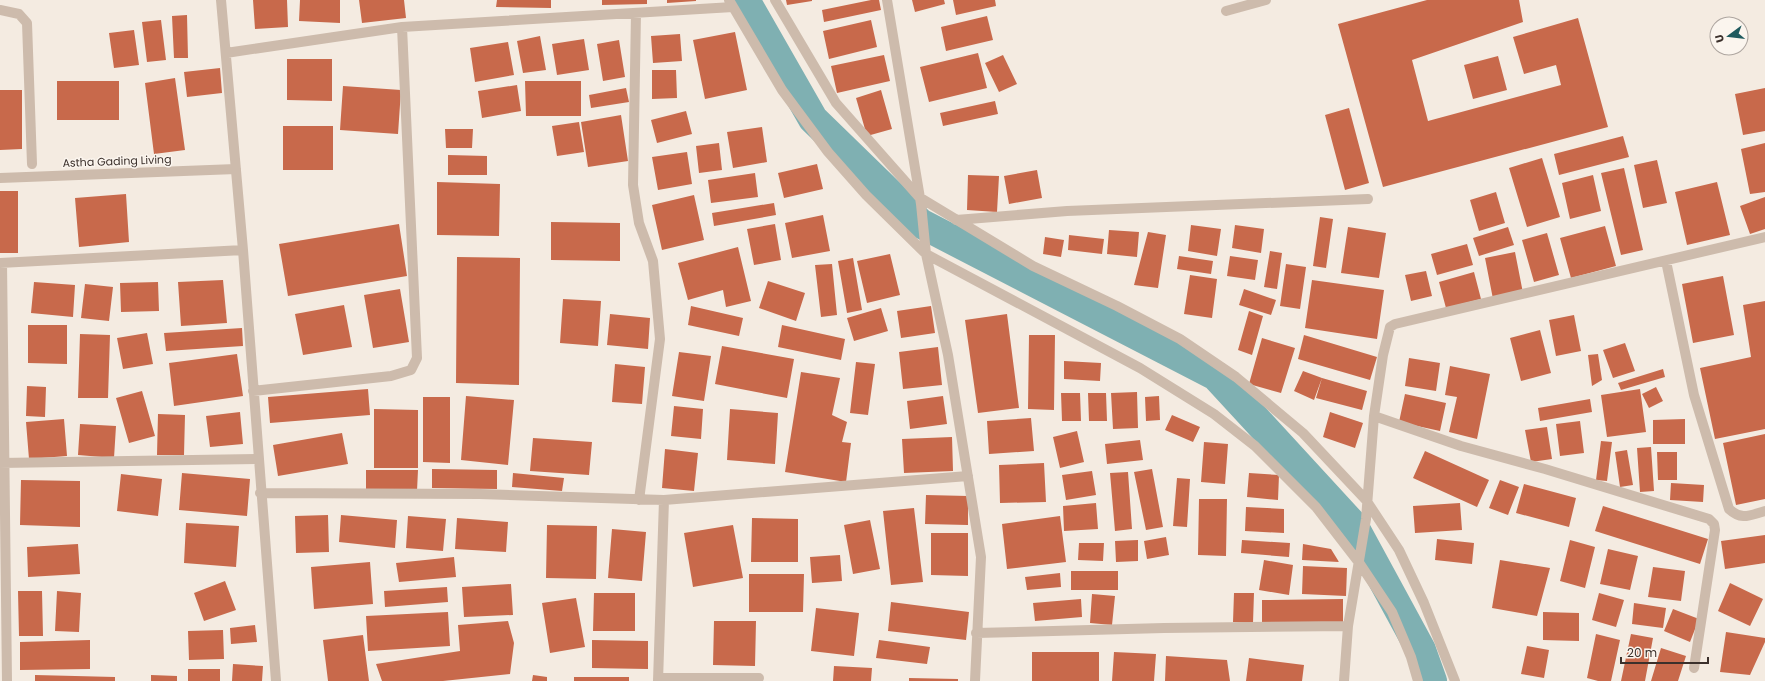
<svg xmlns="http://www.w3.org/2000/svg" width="1765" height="681" viewBox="0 0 1765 681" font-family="Poppins,sans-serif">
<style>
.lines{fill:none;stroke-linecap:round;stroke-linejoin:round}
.canal{stroke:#7fb0b2;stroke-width:30}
.building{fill:#c8694b}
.service{stroke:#cdbbac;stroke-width:10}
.minor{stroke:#cdbbac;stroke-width:10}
.labels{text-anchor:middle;stroke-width:3;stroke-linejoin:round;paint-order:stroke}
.street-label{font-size:11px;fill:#3b302b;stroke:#fbf5ee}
</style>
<rect width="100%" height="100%" fill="#f4ebe1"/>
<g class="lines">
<path class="canal" d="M745 0 813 119 920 223 1216 376 1353 525 1421 650 1432 681"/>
</g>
<path class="building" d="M253 0H287L288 27 255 29Z
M300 0H340V23L299 21Z
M359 0H404L406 18 362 23Z
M497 0H551V8L496 7Z
M602 0H647V4L602 5Z
M667 0H696V1L667 3Z
M786 0H812V1L787 5Z
M871 0H879L881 10 824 22 822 10Z
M912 0H944L945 4 915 12Z
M953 0H995L996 6 956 15Z
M1427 0H1519L1523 22 1412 60 1428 121 1561 85 1556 65 1524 74 1513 37 1578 18 1608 127 1383 187 1338 24Z
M187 15 188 58H174L172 16Z
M987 16 993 40 946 51 941 27Z
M161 20 166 60 147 62 142 22Z
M871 20 877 47 829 59 823 31Z
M134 30 139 65 114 68 109 33Z
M735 32 747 90 705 99 693 40Z
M680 34 682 61 653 63 651 36Z
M540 36 546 70 523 73 517 41Z
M584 39 589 70 557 75 552 44Z
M619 40 625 77 603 81 597 44Z
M508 42 514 75 475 82 470 48Z
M978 53 987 88 929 102 920 67Z
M884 55 890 81 837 93 831 66Z
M1003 55 1017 84 999 92 985 63Z
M1498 56 1507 90 1473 99 1464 65Z
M287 59H332V101L287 100Z
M220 68 222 93 187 97 184 72Z
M652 70H676L677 98 652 99Z
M175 78 185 150 154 154 145 83Z
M57 81H119V120H57Z
M525 81H581V116H526Z
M517 85 521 111 482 118 478 91Z
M343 86 401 90 398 134 340 130Z
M626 88 629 102 591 108 589 95Z
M1765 88V131L1743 135 1735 94Z
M0 90H22V149L0 150Z
M881 90 892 129 867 136 856 98Z
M995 101 998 114 943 126 940 113Z
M1349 108 1369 183 1345 190 1325 115Z
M686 111 692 134 657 143 651 120Z
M621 115 628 161 588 167 581 122Z
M579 122 584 152 557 156 552 126Z
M283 126H333V170H283Z
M762 127 767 162 733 168 727 132Z
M445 129H473L472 148H446Z
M1623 136 1629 157 1559 175 1554 154Z
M719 143 722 170 699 173 696 146Z
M1765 143V192L1750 194 1741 149Z
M687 152 692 184 658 190 652 157Z
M448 155 487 156V175H448Z
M1542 158 1560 217 1527 227 1509 168Z
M1657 160 1667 203 1643 208 1634 165Z
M817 164 823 189 784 198 778 173Z
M1624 168 1643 250 1621 255 1601 173Z
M1037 170 1042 198 1009 204 1004 176Z
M755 173 758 197 711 203 708 180Z
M968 175 999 176 997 212 967 210Z
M1593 175 1601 211 1570 219 1562 183Z
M437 182 500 184 499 236 437 235Z
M1717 182 1730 235 1687 245 1675 192Z
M0 191H18V253H0Z
M1496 192 1505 223 1479 231 1470 200Z
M126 194 129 242 79 247 75 198Z
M694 195 704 240 662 250 652 205Z
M1765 197V229L1750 234 1740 206Z
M774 203 776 215 714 226 712 213Z
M823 215 830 251 792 258 785 223Z
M1320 217 1333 219 1326 268 1313 266Z
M551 222 620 223V261L551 260Z
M399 224 407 276 288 296 279 244Z
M775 224 781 260 754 265 747 229Z
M1191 225 1221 229 1217 256 1188 251Z
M1235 225 1264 229 1261 253 1232 248Z
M1605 226 1616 266 1571 278 1560 238Z
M1348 227 1386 233 1379 278 1341 273Z
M1508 227 1514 245 1479 256 1473 238Z
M1109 230 1139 232 1137 257 1107 254Z
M1148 232 1166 235 1158 288 1134 285Z
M1547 233 1559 275 1534 282 1522 240Z
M1069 235 1104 239 1102 254 1068 250Z
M1045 237 1064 240 1061 257 1043 254Z
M1467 244 1473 265 1437 275 1431 254Z
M738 247 751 301 726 307 723 290 688 300 678 263Z
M1270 251 1282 253 1277 289 1264 287Z
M1515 252 1523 293 1493 299 1485 258Z
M890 254 900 295 867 303 857 261Z
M1179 256 1213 261 1211 274 1177 269Z
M1230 256 1258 260 1255 280 1227 276Z
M457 257 520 258 519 385 456 383Z
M853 258 862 310 847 313 838 261Z
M832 264 837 315 821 317 815 265Z
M1286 264 1306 267 1300 309 1280 306Z
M1426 271 1432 296 1411 301 1405 275Z
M1474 272 1481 299 1446 308 1439 282Z
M1190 275 1217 279 1212 318 1184 314Z
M1723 276 1734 335 1693 343 1682 284Z
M223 280 227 323 181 326 178 282Z
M1312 280 1384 290 1377 339 1305 328Z
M768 281 805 293 796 321 759 308Z
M34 282 75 285 73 317 31 313Z
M158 282 159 311 121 312 120 283Z
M85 284 113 287 109 321 81 318Z
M400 289 409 342 373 348 364 295Z
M1244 289 1276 300 1271 315 1239 305Z
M563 299 601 301 598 346 560 343Z
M1765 301V429L1715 439 1700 368 1751 357 1743 305Z
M344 305 352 347 303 355 295 314Z
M691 306 743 318 739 336 688 325Z
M931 306 935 333 901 338 897 311Z
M881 308 888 331 854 341 847 318Z
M1249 311 1263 316 1252 355 1238 350Z
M610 314 650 318 648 349 607 345Z
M1007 314 1019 408 978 413 965 320Z
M1574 315 1581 351 1556 356 1549 320Z
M28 325H67V364L28 363Z
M782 325 845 339 841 360 778 347Z
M242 328 243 346 166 351 164 333Z
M1540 330 1551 373 1521 381 1510 338Z
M147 333 153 364 123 369 117 338Z
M80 334 110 335 108 398H78Z
M1029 335H1055L1054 410 1028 409Z
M1304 335 1377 357 1370 380 1298 359Z
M1262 338 1295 348 1281 393 1249 384Z
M1625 343 1635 371 1613 378 1603 350Z
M722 346 794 359 787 398 715 384Z
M938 347 942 385 903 389 899 352Z
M679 352 711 356 704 401 672 396Z
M237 354 243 396 174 406 169 363Z
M1598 354 1602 380 1592 386 1588 355Z
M1409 358 1440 363 1436 391 1405 386Z
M1064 361 1101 363 1100 381 1064 379Z
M856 362 875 364 868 415 850 413Z
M615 364 645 367 642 404 612 402Z
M1450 366 1490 374 1477 439 1449 432 1457 397 1445 395Z
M1663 369 1665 377 1621 390 1618 383Z
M1303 371 1322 378 1314 400 1294 391Z
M801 372 840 378 832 415 847 422 842 442 851 443 846 482 785 472Z
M1322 378 1367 391 1362 410 1316 398Z
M27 386 46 387 45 417 26 416Z
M1656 387 1663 401 1649 408 1642 394Z
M368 389 370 415 270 423 268 397Z
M1640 389 1646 432 1607 437 1601 395Z
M142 391 155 436 129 443 116 398Z
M1137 392 1138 428 1113 429 1111 393Z
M1061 393H1080L1081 421H1062Z
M1088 393H1106L1107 421H1089Z
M1405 394 1446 403 1440 431 1399 422Z
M466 396 514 400 508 465 461 460Z
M943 396 947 424 910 429 907 401Z
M1159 396 1160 420 1146 421 1145 397Z
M423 397H450V463L423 462Z
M1590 399 1592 412 1540 421 1538 408Z
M674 406 703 409 701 439 671 436Z
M374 409 418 410V468H374Z
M730 409 778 413 775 464 727 460Z
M240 412 243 444 210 447 206 416Z
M1330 412 1363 423 1355 448 1323 437Z
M158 414 185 415 184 455H157Z
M1172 415 1200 427 1193 442 1165 430Z
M1031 418 1034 451 989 454 987 421Z
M64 419 67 456 29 459 26 422Z
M1685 419V444H1653V420Z
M1580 421 1584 453 1560 456 1556 424Z
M80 424 116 426 114 458 78 455Z
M1547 427 1552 459 1531 462 1525 430Z
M1077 431 1084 462 1060 468 1053 437Z
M342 433 348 464 278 476 273 445Z
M1765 434V499L1736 505 1723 443Z
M952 437 953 471 904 473 902 439Z
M533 438 592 442 589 475 530 471Z
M1140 440 1143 460 1107 464 1105 444Z
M1601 441 1612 442 1607 481 1596 480Z
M1204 442 1228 444 1225 484 1201 482Z
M1651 447 1654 491 1640 492 1637 448Z
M665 449 698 453 694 491 662 488Z
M1627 450 1633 485 1620 487 1615 452Z
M1425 451 1489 480 1477 507 1413 478Z
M1657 452H1677V480H1658Z
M1044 463 1046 502 1000 503 999 465Z
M432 469 497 470V489L432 488Z
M1152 469 1163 527 1146 530 1134 472Z
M366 470H418L417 491H366Z
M1092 471 1096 495 1066 500 1062 475Z
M1128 472 1132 529 1115 531 1110 473Z
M182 473 250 479 247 516 179 510Z
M513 473 564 478 562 491 512 487Z
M1249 473 1279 475 1278 500 1247 497Z
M121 474 162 479 158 516 117 511Z
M1177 478 1190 479 1187 527 1173 526Z
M21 480 80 481V527L20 525Z
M1500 480 1519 487 1508 515 1489 508Z
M1671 483 1704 485 1703 502 1670 500Z
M1524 484 1576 498 1569 527 1516 513Z
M926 495 968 496V525L925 524Z
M1199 499H1227L1226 556 1198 555Z
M1096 503 1098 529 1064 531 1063 506Z
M1460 503 1462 530 1415 533 1413 506Z
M1603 506 1708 539 1700 564 1595 531Z
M1246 507 1284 509V533L1245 531Z
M914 508 923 582 891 585 883 511Z
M328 515 329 552 296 553 295 516Z
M341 515 397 520 395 548 339 542Z
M408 516 446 519 443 551 406 548Z
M1060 516 1066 562 1007 569 1002 524Z
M457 518 508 522 506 552 455 549Z
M752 518 798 519V562H751Z
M870 520 880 569 853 574 844 525Z
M186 523 239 526 236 567 184 563Z
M547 525 597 526 596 579 546 578Z
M733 525 743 578 693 587 684 533Z
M612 529 646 532 642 581 608 578Z
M931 533H968V576L931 575Z
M1765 535V563L1725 569 1721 541Z
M1166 537 1169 555 1147 559 1144 541Z
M1437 539 1474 543 1472 564 1435 560Z
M1138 540V561L1116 562 1115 541Z
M1242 540 1290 543 1289 557 1241 553Z
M1570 540 1595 547 1585 588 1560 581Z
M1079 543H1104L1103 561 1078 560Z
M78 544 80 574 28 577 27 547Z
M1303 544 1331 549 1339 562 1302 560Z
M1608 549 1638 556 1630 590 1600 584Z
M840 555 842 581 812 583 810 557Z
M454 557 456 577 399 582 396 563Z
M1264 560 1293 565 1289 595 1259 590Z
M1500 560 1550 568 1537 616 1492 608Z
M370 562 373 604 314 609 311 567Z
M1303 566 1347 568 1346 596 1302 594Z
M1653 567 1685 571 1681 601 1648 597Z
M1071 571H1118V590H1071Z
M1060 573 1061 587 1027 590 1025 577Z
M749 574H804L803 612H749Z
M225 581 236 610 204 621 194 593Z
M1730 583 1763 599 1750 626 1718 611Z
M511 584 513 615 464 617 462 587Z
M447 587 448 602 385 607 384 591Z
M18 591H42L43 636H19Z
M57 591 81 593 79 632 55 631Z
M594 593H635V631H593Z
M1234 593H1254L1253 623 1233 622Z
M1599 593 1624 600 1616 627 1592 620Z
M1092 594 1115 596 1112 625 1090 623Z
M576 598 585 647 550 653 542 603Z
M1081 599 1082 617 1035 621 1033 603Z
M1343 599V622H1262V600Z
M891 602 969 612 966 640 888 631Z
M1634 603 1666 608 1663 628 1632 624Z
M816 608 859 613 854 656 811 651Z
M1673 609 1699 619 1690 642 1664 631Z
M448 612 450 646 368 651 366 616Z
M1543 612 1579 613V641L1543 640Z
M508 621 514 643 510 674 443 681H382L376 664 460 651 458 625Z
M714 621H756L755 666 713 665Z
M255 625 257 642 231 644 230 628Z
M223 630 224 659 189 660 188 631Z
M1726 632 1765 638V642L1750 675 1720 672Z
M1596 634 1620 640 1611 681H1598L1587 678Z
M1631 634 1653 638 1645 681H1621Z
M363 635 369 681H328L323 640Z
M90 640V669L20 670V642Z
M592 640 648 641V669L592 668Z
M879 640 930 647 927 664 876 658Z
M1527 646 1549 650 1544 678 1521 674Z
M1661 648 1686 656 1678 681H1651Z
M1032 652H1099V681H1032Z
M1114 652 1156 654 1154 681H1112Z
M1166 656 1227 660 1230 681H1165Z
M1249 658 1304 665 1302 681H1246Z
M233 664 263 666 262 681H232Z
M834 666 872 668 871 681H833Z
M188 669H220V681H188Z
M35 675 115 677V681H35Z
M151 675 177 676V681H151Z
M533 675 547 677V681H532Z
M574 677H629V681H574Z
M909 678 958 679V681H909Z"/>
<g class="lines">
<path class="service" d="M1226 11 1266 0"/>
<path class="minor" d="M221 0 243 250 276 681
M729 0 782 90 828 152 866 195 926 254 1140 368 1214 414 1255 446 1316 507 1360 564 1392 612 1411 657 1418 681
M775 0 836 103 919 197 1033 266 1117 306 1180 339 1236 377 1303 433 1366 500 1399 550 1424 603 1455 681
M887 0 921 204 926 254 948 355 981 557 975 681
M0 10 19 14 27 23 32 164
M636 13 633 185 639 223 653 261 660 339 639 500
M226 53 402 27 733 7
M0 178 236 169
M956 220 1067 211 1368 199
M1666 261 1694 395 1729 509C1742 521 1750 515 1765 511
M0 263 243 250
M2 263 7 681
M253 391 391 376 411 370 417 358 402 27
M1374 416 1461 446 1545 469 1709 519 1714 524 1715 530 1694 668
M0 463 258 459
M260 493 480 494 664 500 968 476
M976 633 1164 628 1348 626
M658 678H759
M658 681 664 500
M1344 681 1348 626 1366 519 1374 416 1383 355 1390 327 1395 324 1765 237"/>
</g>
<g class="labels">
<g class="street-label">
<text transform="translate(117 161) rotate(-2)" y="4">Astha Gading Living</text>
</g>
</g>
<g transform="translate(1729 36) rotate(255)"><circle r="19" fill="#fbf5ee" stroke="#aea6a0"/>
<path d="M0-3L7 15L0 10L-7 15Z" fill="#1f5a5e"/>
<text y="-6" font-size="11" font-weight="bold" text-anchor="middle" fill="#3b302b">U</text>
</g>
<path d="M1621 657v6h87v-6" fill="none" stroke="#3b302b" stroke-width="2"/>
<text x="1627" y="657" font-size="12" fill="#3b302b" stroke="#fbf5ee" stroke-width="3" paint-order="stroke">20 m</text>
</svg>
